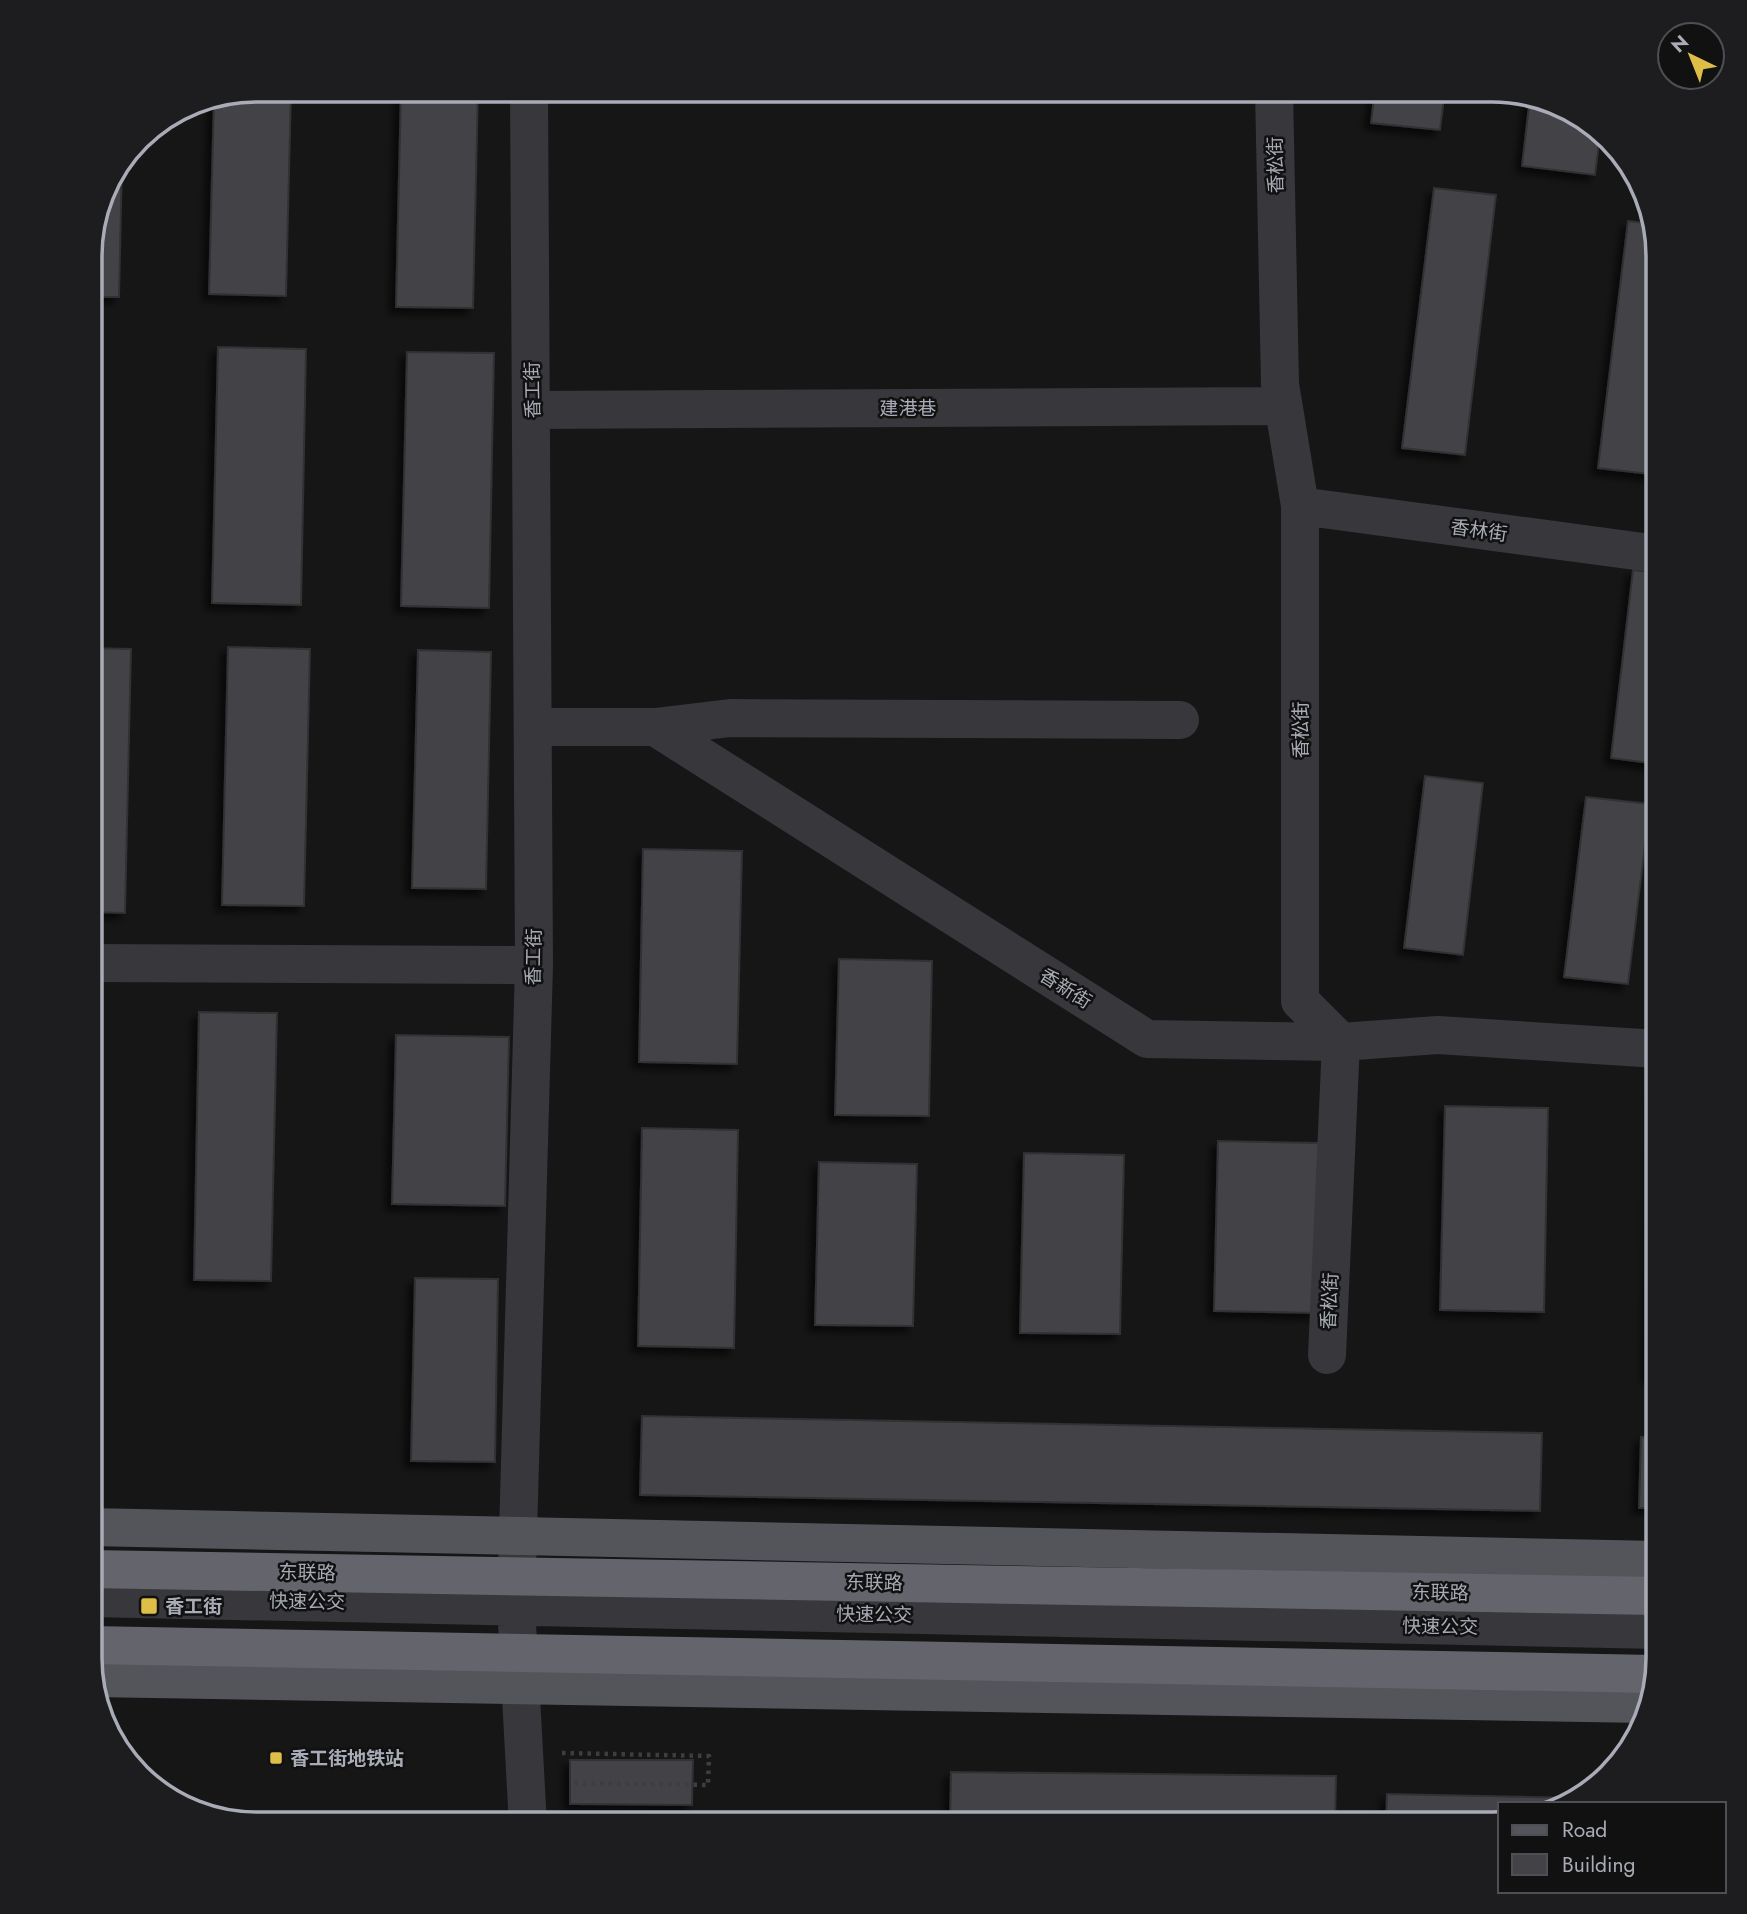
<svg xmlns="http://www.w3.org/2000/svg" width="1747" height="1914" viewBox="0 0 1747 1914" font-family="Jost,'Noto Sans SC',sans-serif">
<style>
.building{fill:#434347;stroke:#303033;stroke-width:2;filter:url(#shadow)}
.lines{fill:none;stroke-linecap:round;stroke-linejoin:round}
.path{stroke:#3d3e43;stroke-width:4.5;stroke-dasharray:3.5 5;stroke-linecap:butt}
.minor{stroke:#37373c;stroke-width:38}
.major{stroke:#54545b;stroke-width:38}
.highway-bridge{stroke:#64656c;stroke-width:38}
.poi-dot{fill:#debe47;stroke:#111112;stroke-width:2.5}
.labels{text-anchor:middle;stroke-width:5;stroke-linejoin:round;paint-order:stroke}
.street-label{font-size:19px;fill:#a9acb6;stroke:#111112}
.poi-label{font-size:19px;font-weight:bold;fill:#a9acb6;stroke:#111112;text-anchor:start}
.rim{fill:none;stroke:#a9acb6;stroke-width:3.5}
</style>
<defs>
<filter id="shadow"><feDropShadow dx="-6" dy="6" stdDeviation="3.5" flood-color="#0009"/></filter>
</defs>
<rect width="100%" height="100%" fill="#161617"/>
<path class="building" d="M256 89H291L286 296 209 294 214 98Z
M401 89H478L473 308 396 307Z
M1375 90H1445L1440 130 1371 123Z
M1530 97 1565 107 1600 135 1595 175 1522 166Z
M122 162 119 297H90V245L107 182Z
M1434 188 1496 195 1465 455 1402 448Z
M1628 221 1653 224 1658 255V475L1598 468Z
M218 347 306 349 301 605 212 603Z
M407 352 494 353 489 608 401 606Z
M1633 570 1658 573V764L1611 758Z
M228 647 310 649 304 906 222 905Z
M90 648 131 649 125 913 89 912Z
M418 650 491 652 486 889 412 888Z
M1425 776 1483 783 1463 955 1404 948Z
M1586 797 1650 804 1628 984 1564 977Z
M643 849 742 851 737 1064 639 1062Z
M839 959 932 961 929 1116 835 1115Z
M89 1006H94L89 1205Z
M199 1012 277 1013 271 1281 194 1280Z
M396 1035 509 1037 505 1206 392 1204Z
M1654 1083H1658V1377H1648Z
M1445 1106 1548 1108 1544 1312 1440 1310Z
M642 1128 738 1130 734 1348 638 1346Z
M1218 1141 1321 1143 1317 1313 1214 1311Z
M1024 1153 1124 1155 1120 1334 1020 1333Z
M819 1162 917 1164 913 1326 815 1325Z
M415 1278 498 1279 495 1462 411 1461Z
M642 1416 1542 1433 1540 1511 640 1495Z
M1641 1437H1658V1508H1639Z
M570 1760H693L692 1805 570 1804Z
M951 1772 1336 1776 1335 1825 950 1823Z
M1387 1794 1578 1798 1567 1804H1500V1823L1492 1825H1386Z"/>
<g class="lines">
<path class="path" d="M562 1753 709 1756 708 1785 571 1783"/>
<path class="minor" d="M1274 90 1280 384 1300 506V1001L1341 1042 1327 1355
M533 410 1283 406
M1300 506 1658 554
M533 727H655L1147 1039 1341 1042 1438 1035 1658 1049
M655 727 730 718 1180 720
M89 963 534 965
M89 1598 1658 1630
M528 1825 516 1605 534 965 529 89"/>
<path class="major" d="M89 1527 1658 1560
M92 1678 1647 1704"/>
<path class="highway-bridge" d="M89 1569 1658 1596
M89 1645 1654 1674"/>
</g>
<g class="poi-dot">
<rect x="140" y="1597" width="18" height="18" rx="3.5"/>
<rect x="269" y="1751" width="14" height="14" rx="3.5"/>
</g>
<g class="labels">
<g class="street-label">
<text transform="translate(1275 165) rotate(-91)" y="7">香松街</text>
<text transform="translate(532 390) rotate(-91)" y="7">香工街</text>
<text x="908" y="415">建港巷</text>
<text transform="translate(1479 530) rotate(8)" y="7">香林街</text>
<text transform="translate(1300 730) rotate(-90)" y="7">香松街</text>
<text transform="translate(533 957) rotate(-89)" y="7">香工街</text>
<text transform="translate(1066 988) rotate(32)" y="7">香新街</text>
<text transform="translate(1329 1301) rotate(-87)" y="7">香松街</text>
<text transform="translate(307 1572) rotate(1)" y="7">东联路</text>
<text transform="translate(874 1582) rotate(1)" y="7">东联路</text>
<text transform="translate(1440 1592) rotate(1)" y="7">东联路</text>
<text transform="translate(307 1601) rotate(1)" y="7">快速公交</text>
<text transform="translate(874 1614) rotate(1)" y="7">快速公交</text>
<text transform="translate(1440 1626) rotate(1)" y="7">快速公交</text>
</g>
<g class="poi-label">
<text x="165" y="1613">香工街</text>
<text x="290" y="1765">香工街地铁站</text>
</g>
</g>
<path d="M0 0H1747V1914H0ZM256 102H1492A154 154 0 0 1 1646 256V1658A154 154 0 0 1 1492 1812H256A154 154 0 0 1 102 1658V256A154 154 0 0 1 256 102Z" fill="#1d1d1f" fill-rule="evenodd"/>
<path class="rim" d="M256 102H1492A154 154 0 0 1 1646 256V1658A154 154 0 0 1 1492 1812H256A154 154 0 0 1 102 1658V256A154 154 0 0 1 256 102Z"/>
<rect x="1498" y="1802" width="228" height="91" fill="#111112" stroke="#4e4f54" stroke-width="2"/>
<rect x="1512" y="1825" width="35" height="10" fill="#54545b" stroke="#4e4f54" stroke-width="2"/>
<text x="1562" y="1837" font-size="21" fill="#a9acb6">Road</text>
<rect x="1512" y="1854" width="35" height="21" fill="#434347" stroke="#4e4f54" stroke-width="2"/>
<text x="1562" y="1872" font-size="21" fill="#a9acb6">Building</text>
<g transform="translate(1691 56) rotate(317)"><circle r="33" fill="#111112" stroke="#4e4f54" stroke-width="2"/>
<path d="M0-5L12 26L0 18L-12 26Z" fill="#debe47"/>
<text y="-10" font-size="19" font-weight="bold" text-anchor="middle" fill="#a9acb6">N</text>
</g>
</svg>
